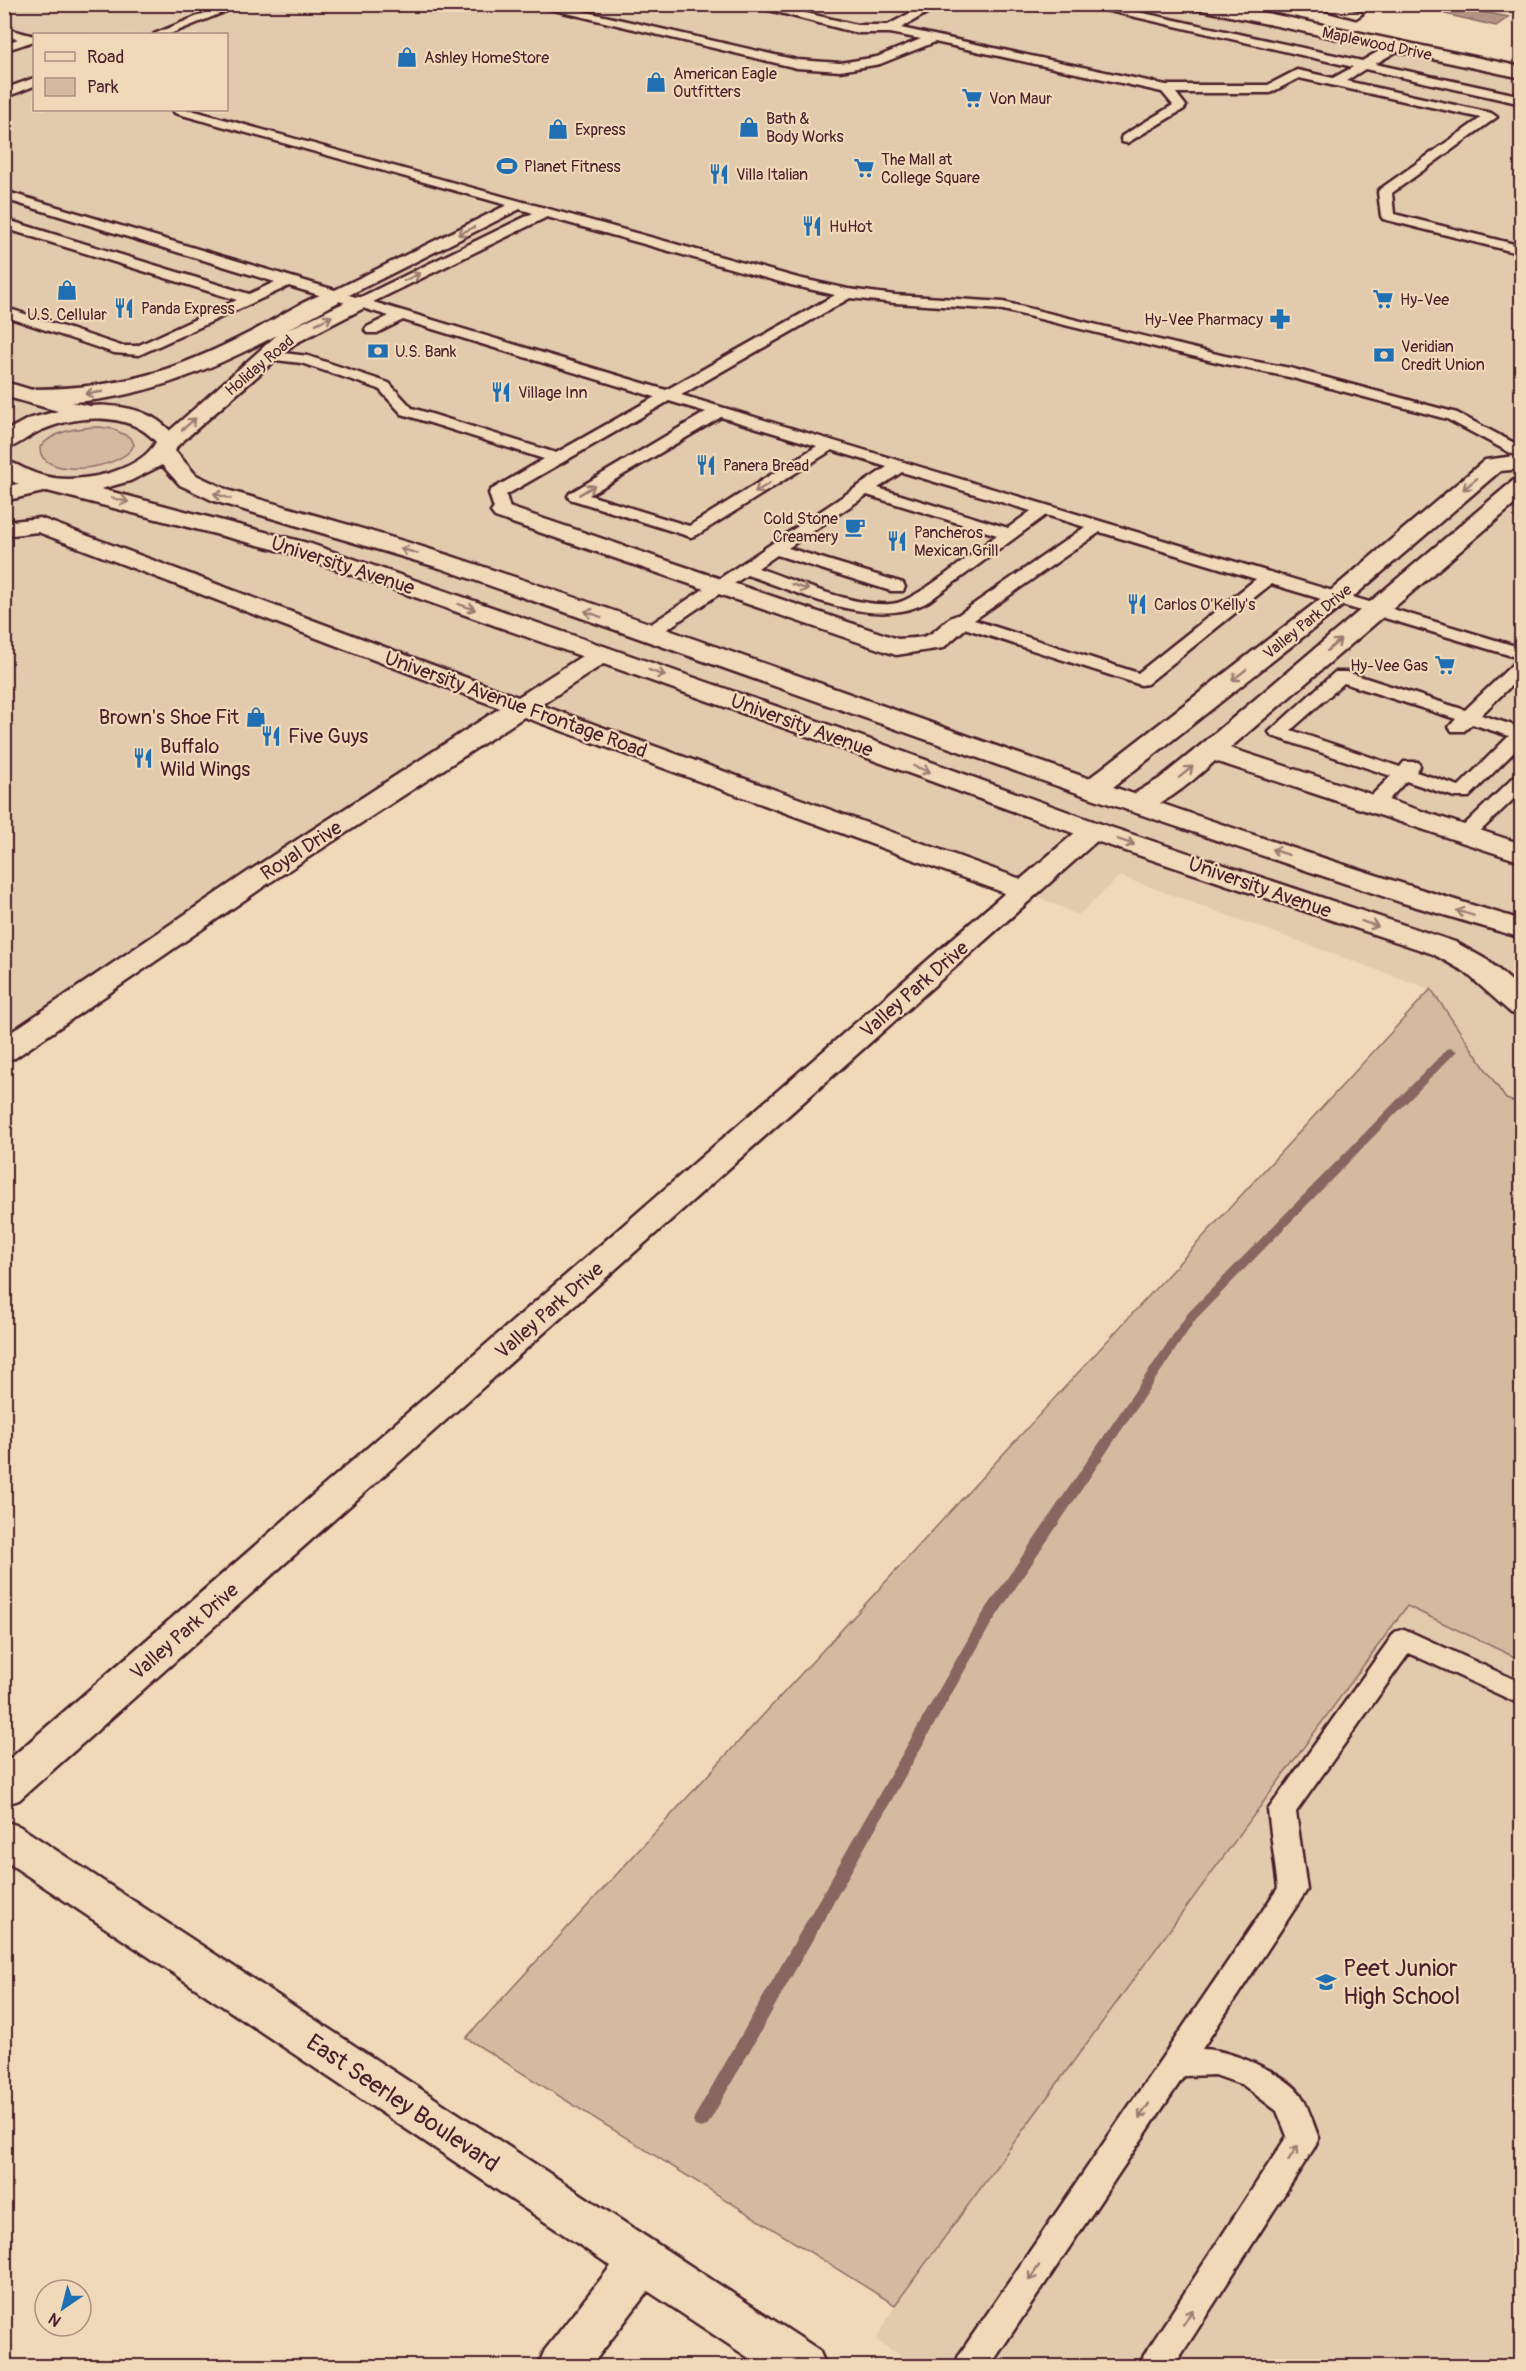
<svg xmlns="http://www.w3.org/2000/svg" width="1526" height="2371" viewBox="0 0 1526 2371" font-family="Pangolin,sans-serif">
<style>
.built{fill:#e2caad;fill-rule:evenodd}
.green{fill:#d4bba0;stroke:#8f6d66;stroke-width:1.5}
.water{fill:#b39484;stroke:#896560;stroke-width:1.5}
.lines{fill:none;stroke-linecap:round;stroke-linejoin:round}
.stream{fill:#896560;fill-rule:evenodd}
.lane-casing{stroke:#4a1f2b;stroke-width:5}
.street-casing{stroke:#4a1f2b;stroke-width:5}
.primary-casing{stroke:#4a1f2b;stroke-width:5}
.lane{fill:#efd9b8;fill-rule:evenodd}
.street{fill:#efd9b8;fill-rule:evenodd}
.primary{fill:#efd9b8;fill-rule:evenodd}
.oneway{stroke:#9c7c72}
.labels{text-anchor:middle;stroke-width:4.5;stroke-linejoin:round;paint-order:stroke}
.far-street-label{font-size:16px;fill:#4a1f2b;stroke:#efd9b8}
.far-poi-label{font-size:16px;fill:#4a1f2b;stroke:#efd9b8;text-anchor:start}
.street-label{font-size:20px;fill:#4a1f2b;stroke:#efd9b8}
.poi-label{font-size:20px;fill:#4a1f2b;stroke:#efd9b8;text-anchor:start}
.near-poi-label{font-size:24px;fill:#4a1f2b;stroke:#efd9b8;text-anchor:start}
.near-street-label{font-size:24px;fill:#4a1f2b;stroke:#efd9b8}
</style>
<rect width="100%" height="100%" fill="#efd9b8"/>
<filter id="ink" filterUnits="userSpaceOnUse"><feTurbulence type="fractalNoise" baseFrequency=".0167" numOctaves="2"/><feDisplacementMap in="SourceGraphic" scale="12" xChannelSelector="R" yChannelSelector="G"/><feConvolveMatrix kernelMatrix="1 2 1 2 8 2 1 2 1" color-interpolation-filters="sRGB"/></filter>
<g filter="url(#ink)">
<path class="built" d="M1163 4 1521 78V1104L1506 1099 1430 989 1120 876 1078 915 1026 891 521 707 5 1051V5ZM34 34H226V110H34Z
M1407 1606 1521 1660V2366H916L876 2340 895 2305Z"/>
<path class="green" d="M99 427 113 429 131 438 134 445C122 471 38 480 40 447 55 430 77 428 99 427Z
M1431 989 1506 1099 1521 1104V1660L1407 1606 895 2305 466 2038Z"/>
<path class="water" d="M1457 7 1509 17 1496 26 1445 14Z"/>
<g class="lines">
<path class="stream" d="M1451 1048 1457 1051 1455 1053 1196 1319 990 1626 707 2126 701 2128 695 2126 693 2121 695 2116 980 1618 1188 1313 1447 1049Z"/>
<g class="lane-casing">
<path id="lane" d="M227 4H244L170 34H154Z
M529 4H552L797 60 840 63 877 57 921 39 890 33H857L746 4H768L857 25H888L927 4H942L901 28 1166 85H1268L1297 70 1333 78 1353 67 1079 4H1102L1362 61 1391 44H1399V50L1375 64 1522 96V104L1365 69 1346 81 1491 113 1497 117 1392 193 1394 214 1522 246V254L1383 219 1381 216 1378 192 1380 189 1481 118 1299 78 1270 93H1176L1186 106 1184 109 1127 143 1122 142 1121 139 1122 136 1173 105 1162 92 935 42 880 64 840 71 797 68Z
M1304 4H1328L1360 12 1362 14 1356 18Z
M4 28 34 36V41L4 51V44L18 39 4 35Z
M34 78V86L4 98V89Z
M173 110H191L798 278 848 289 895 295 1003 302 1225 356 1290 368 1457 413 1522 447V459L1447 419 1289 377 1225 364 1003 310 895 303 850 298 681 395 1522 648V659L1271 584 1147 684 1141 685 955 625 952 621 955 617 1085 527 1046 515 929 601C876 632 802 593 747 575L654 638H642L639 634 642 630 887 467 832 450 697 535 691 537 570 499 568 496 570 493 706 412 669 401 506 495 511 512 503 517 495 512 489 493 491 490 544 459 402 414 379 389 301 363 267 359 260 355 267 351 308 356 389 383 412 408 556 453 655 397 403 320 377 333H367L365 330 367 327 389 316 289 286 139 355 114 353 4 316V307L121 346H137L237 300 4 228V219L249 294 275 282 4 199V191L335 290 507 205 175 113ZM520 209 533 213 359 298 349 295ZM547 217 791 285 835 295 666 390 373 302ZM721 417 817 446 689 526 589 495ZM902 472 1031 511 1008 528 878 488ZM867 495 997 535C975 551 921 597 897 603 862 611 794 580 758 568L777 555 891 591H903L905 587 903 583 788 548ZM1100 532 1256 579 1138 673 974 620Z
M1522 660V675L1481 715 1522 728V744L1469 797H1455L1406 781 1380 809H1366L1364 805 1366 801 1391 776 1272 736 1269 732 1335 672H1347L1465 710 1516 661ZM1344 683 1456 719 1449 727 1452 731H1464L1472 724 1509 736 1459 786 1416 772 1420 766 1418 762H1404L1400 767 1291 730Z
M1522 774V791L1472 839H1458L1455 835 1458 831 1515 776Z
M1404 1629 1522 1683V1705L1409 1653 1296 1812 1307 1890 1202 2049C1227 2049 1287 2073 1301 2095 1309 2108 1313 2124 1319 2138L1314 2148 1174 2366H1140L1144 2355 1287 2136 1277 2111 1243 2085 1215 2075 1184 2076 990 2366H955L959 2355 1278 1888 1268 1810 1395 1632Z"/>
</g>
<g class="street-casing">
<path id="street" d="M1189 4H1224L1522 67V78L1197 9Z
M335 290 342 292 345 296 342 300 287 330 352 299 359 297 366 299 370 303 366 307 294 344 176 447 168 449 160 447 157 442 277 335C212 369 147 397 73 402 58 402 42 404 27 401L24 396 27 391 35 389C121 388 173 372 249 333 275 320 307 297 335 290Z
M1522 455V469L1500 471 1346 603 1103 795 1093 797 1083 795 1079 789 1083 783 1328 593 1485 460Z
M48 477 56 479 60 484 56 489 4 501V487Z
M1522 478V498L1230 748 1522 844V862L1215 761C1194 779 1155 817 1127 810L1123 804 1127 798 1159 779 1201 745 1514 480Z
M503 505 898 639C907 638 920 639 928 635 944 627 949 610 970 616L974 621 943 648 896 655 495 517 491 512 495 507Z
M40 518 518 697 593 649 602 646 611 649 615 654 611 659 541 705 1021 879 1084 825 1094 823 1104 825 1108 831 19 1800 4 1805V1764L1005 893 524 717 269 883 15 1058 4 1060V1037L249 871 500 708 38 532 4 536V522Z
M4 1821 19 1826 819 2350 826 2366H761L648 2291 591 2366H538L545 2350 611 2266 4 1860Z"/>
</g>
<g class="primary-casing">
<path id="primary" d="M4 382C33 389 61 401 90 406 96 406 102 405 108 406 138 407 163 418 179 442L175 451 196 475 230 491C307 513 384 534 460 559 815 676 1163 814 1522 920V938L1400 902 1083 795 440 568 214 501 180 485 162 465 130 481 101 489 311 544 838 728 1104 825 1455 942 1487 960 1522 990V1016L1511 1013 1465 972 1433 954 1084 837 818 740 293 554 16 483 4 477V460C18 464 30 473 44 476 76 485 139 473 156 442 130 411 77 415 42 430 29 435 18 446 4 450V432L28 419 58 411 4 396Z"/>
</g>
<use href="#lane" class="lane"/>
<use href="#street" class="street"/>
<use href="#primary" class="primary"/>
</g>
<defs><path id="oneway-shaft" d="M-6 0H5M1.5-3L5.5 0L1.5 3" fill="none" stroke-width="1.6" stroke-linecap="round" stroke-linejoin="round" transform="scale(1.5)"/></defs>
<g class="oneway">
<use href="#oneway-shaft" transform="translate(466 231) rotate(154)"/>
<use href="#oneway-shaft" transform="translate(412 277) rotate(-26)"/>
<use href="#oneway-shaft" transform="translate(324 320) rotate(-26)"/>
<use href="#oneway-shaft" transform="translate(94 393) rotate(172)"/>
<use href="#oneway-shaft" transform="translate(189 424) rotate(-40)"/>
<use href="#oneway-shaft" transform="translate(1470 484) rotate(140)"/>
<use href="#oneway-shaft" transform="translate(762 488) rotate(148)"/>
<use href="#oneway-shaft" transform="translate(587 490) rotate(-31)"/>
<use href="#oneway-shaft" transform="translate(222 496) rotate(-161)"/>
<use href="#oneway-shaft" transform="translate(120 500) rotate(14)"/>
<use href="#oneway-shaft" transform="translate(409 551) rotate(-164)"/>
<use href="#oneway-shaft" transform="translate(800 587) rotate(18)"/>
<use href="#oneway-shaft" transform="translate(467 607) rotate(19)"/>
<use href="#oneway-shaft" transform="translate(593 614) rotate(-160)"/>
<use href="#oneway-shaft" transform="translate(1334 645) rotate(-41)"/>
<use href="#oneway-shaft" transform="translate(657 673) rotate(20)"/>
<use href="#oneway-shaft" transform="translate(1239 675) rotate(142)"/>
<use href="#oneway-shaft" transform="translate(922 769) rotate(20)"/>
<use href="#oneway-shaft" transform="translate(1186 772) rotate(-39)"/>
<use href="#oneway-shaft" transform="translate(1126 842) rotate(19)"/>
<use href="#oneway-shaft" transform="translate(1280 852) rotate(-161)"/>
<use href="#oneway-shaft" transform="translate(1465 913) rotate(-163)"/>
<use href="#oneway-shaft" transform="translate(1370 924) rotate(19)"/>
<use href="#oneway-shaft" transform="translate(1144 2111) rotate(124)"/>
<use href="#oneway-shaft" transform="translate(1293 2153) rotate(-57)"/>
<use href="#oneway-shaft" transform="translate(1034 2273) rotate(124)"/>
<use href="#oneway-shaft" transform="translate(1188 2317) rotate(-57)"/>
</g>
</g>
<defs>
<g id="shop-bare" transform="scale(1.62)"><path d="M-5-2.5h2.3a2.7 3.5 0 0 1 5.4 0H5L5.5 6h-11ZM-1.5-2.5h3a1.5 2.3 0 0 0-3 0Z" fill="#1f6fb2" stroke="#efd9b8" stroke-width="2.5" paint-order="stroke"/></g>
<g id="supermarket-bare" transform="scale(1.62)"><path d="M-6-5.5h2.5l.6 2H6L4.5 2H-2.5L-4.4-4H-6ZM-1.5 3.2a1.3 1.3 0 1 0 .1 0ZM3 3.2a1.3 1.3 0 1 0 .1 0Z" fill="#1f6fb2" stroke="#efd9b8" stroke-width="2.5" paint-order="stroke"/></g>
<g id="stadium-bare" transform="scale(1.62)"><path d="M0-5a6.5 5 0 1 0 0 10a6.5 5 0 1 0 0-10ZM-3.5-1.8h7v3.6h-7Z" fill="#1f6fb2" stroke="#efd9b8" stroke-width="2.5" paint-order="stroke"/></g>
<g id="restaurant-bare" transform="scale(1.62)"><path d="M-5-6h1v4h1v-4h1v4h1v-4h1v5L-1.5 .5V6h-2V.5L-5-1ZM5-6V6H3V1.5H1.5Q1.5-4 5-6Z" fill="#1f6fb2" stroke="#efd9b8" stroke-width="2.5" paint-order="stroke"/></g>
<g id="pharmacy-bare" transform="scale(1.62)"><path d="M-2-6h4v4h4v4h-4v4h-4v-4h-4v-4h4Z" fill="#1f6fb2" stroke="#efd9b8" stroke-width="2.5" paint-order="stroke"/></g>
<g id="bank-bare" transform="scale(1.62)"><path d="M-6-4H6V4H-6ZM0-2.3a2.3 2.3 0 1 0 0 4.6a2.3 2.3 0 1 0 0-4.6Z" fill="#1f6fb2" stroke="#efd9b8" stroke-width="2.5" paint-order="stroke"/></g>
<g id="cafe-bare" transform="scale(1.62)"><path d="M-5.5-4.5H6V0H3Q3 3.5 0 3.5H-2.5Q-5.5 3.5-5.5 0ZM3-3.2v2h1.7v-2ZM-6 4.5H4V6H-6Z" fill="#1f6fb2" stroke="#efd9b8" stroke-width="2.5" paint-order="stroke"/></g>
<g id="school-bare" transform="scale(1.62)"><path d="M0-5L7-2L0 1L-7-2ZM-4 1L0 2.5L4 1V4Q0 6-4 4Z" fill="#1f6fb2" stroke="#efd9b8" stroke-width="2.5" paint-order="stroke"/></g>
</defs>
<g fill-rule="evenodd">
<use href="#shop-bare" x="407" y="57"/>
<use href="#shop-bare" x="656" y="82"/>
<use href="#supermarket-bare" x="972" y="98"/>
<use href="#shop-bare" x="749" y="127"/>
<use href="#shop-bare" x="558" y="129"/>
<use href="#stadium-bare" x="507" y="166"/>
<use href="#supermarket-bare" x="864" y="168"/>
<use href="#restaurant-bare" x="719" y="174"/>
<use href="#restaurant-bare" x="812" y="226"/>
<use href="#shop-bare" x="67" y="290"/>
<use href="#supermarket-bare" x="1383" y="299"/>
<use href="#restaurant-bare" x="124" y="308"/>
<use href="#pharmacy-bare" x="1280" y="319"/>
<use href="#bank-bare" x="378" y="351"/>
<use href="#bank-bare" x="1384" y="355"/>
<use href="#restaurant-bare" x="501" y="392"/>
<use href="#restaurant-bare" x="706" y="465"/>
<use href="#cafe-bare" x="855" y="527"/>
<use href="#restaurant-bare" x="897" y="541"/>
<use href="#restaurant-bare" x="1137" y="604"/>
<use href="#supermarket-bare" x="1445" y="665"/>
<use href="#shop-bare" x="256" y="717"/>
<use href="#restaurant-bare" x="271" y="736"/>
<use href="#restaurant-bare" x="143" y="758"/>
<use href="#school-bare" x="1326" y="1982"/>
</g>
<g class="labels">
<g class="far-street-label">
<text transform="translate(1377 43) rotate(12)" y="6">Maplewood Drive</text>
<text transform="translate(259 365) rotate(-40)" y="6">Holiday Road</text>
<text transform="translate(1307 621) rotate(-39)" y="6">Valley Park Drive</text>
</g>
<g class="far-poi-label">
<text x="424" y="63">Ashley HomeStore</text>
<text x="673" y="79">American Eagle<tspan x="673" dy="18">Outfitters</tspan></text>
<text x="989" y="104">Von Maur</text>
<text x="766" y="124">Bath &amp;<tspan x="766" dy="18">Body Works</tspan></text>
<text x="575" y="135">Express</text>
<text x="881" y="165">The Mall at<tspan x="881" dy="18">College Square</tspan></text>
<text x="524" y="172">Planet Fitness</text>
<text x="736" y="180">Villa Italian</text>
<text x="829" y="232">HuHot</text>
<text x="1400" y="305">Hy-Vee</text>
<text x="141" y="314">Panda Express</text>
<text x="67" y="320" text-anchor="middle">U.S. Cellular</text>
<text x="1263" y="325" text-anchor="end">Hy-Vee Pharmacy</text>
<text x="1401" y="352">Veridian<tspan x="1401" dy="18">Credit Union</tspan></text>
<text x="395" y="357">U.S. Bank</text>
<text x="518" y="398">Village Inn</text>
<text x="723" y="471">Panera Bread</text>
<text x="838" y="524" text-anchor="end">Cold Stone<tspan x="838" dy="18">Creamery</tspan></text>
<text x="914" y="538">Pancheros<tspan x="914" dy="18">Mexican Grill</tspan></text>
<text x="1154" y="610">Carlos O'Kelly's</text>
<text x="1428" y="671" text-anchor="end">Hy-Vee Gas</text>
</g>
<g class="street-label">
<text transform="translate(343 565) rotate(18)" y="7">University Avenue</text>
<text transform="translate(516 704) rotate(20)" y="7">University Avenue Frontage Road</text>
<text transform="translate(802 725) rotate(20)" y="7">University Avenue</text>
<text transform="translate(301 850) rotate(-33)" y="7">Royal Drive</text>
<text transform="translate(1260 887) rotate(19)" y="7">University Avenue</text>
<text transform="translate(914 989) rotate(-41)" y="7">Valley Park Drive</text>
<text transform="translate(549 1310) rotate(-41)" y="7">Valley Park Drive</text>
<text transform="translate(184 1631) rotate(-41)" y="7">Valley Park Drive</text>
</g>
<g class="poi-label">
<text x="239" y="724" text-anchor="end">Brown's Shoe Fit</text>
<text x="288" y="743">Five Guys</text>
<text x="160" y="753">Buffalo<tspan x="160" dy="23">Wild Wings</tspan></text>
</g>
<g class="near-poi-label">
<text x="1343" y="1976">Peet Junior<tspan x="1343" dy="28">High School</tspan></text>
</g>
<g class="near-street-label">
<text transform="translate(403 2103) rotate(34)" y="8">East Seerley Boulevard</text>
</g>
</g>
<rect width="1526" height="2371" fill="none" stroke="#efd9b8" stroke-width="24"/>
<rect x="12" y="12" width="1502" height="2347" fill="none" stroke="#4a1f2b" stroke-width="2" filter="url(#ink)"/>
<rect x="33" y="33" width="195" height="78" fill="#efd9b8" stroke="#ad8f80" stroke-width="1.5"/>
<rect x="45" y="52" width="30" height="9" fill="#efd9b8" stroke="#ad8f80" stroke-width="1.5"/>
<text x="87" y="63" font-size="18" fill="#4a1f2b">Road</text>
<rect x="45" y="78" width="30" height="18" fill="#d4bba0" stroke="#ad8f80" stroke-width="1.5"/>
<text x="87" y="93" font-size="18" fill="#4a1f2b">Park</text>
<g transform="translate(63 2308) rotate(215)"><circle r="28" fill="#efd9b8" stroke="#ad8f80" stroke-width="1.5"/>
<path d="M0-4.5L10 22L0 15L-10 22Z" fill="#1f6fb2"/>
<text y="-9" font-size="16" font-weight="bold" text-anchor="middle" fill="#4a1f2b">N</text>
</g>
</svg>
